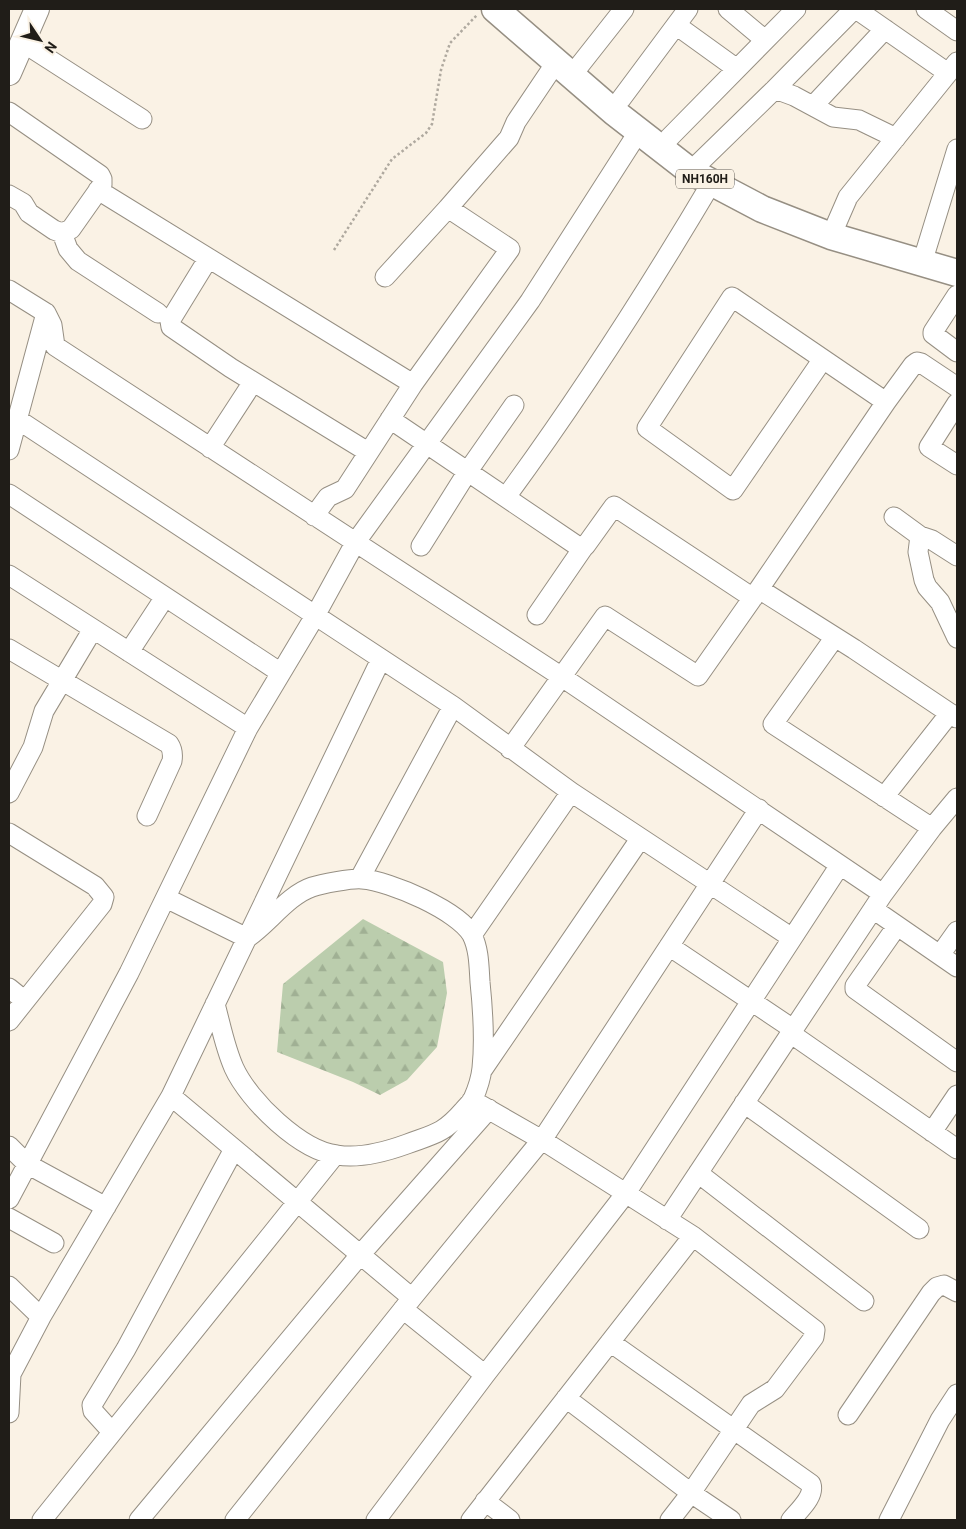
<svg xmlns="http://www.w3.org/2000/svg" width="966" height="1529" viewBox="0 0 966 1529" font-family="Roboto,sans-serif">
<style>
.forest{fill:url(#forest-firs)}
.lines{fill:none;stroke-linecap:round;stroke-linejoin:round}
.minor-casing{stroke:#968f83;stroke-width:21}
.major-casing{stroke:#968f83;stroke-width:26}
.highway-casing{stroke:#968f83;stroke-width:29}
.path{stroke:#afa99f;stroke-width:2.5;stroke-dasharray:2.5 2.5;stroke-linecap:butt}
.minor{stroke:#fff;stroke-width:19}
.major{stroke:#fff;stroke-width:24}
.highway{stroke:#fff;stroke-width:26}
.labels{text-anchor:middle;stroke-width:4.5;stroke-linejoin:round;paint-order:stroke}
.shield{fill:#faf2e5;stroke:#615d56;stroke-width:1}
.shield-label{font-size:12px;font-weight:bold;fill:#201d18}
</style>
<defs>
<pattern id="forest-firs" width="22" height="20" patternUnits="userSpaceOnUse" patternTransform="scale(1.25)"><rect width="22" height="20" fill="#bbcdad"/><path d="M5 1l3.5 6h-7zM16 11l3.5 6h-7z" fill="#a0b094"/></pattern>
</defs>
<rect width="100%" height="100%" fill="#faf2e5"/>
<path class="forest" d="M363 919 443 962 447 993 437 1047 407 1080 380 1095 353 1082 277 1052 283 984Z"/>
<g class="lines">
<g class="minor-casing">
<path id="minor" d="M728 9 765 40
M856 9 948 73
M926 9 957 31
M676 25 737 69
M22 42 142 119
M572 75 624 9
M775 89 794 96 833 117 859 120 896 138
M621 99 688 9
M813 106 885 29
M9 112 100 175 102 179V185L71 229 62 233 54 230 29 213 23 203 9 195
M669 138 796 9
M699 163 775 89 854 9
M98 190 413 384
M62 233 68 249 78 261 158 313
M831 236 848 197 957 62
M926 250 957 149
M208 259 170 321 171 327 231 368 368 452
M385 277 448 208
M9 290 46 313 52 325 55 346 562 677 883 894 667 1220
M957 295 933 332V334L957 352
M823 359 733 490 647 428 732 297C783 332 835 367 886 402L759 589 854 649 957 718
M886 402 913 365 917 362 921 363 957 387
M957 403 929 447 957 465
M17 419 453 706 571 792 792 938
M390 419 579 547 583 548 586 545 614 506 753 598
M210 448 253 382
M9 450 46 313
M9 494 281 673
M506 497C580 396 648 290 712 182
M314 516 328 497 345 489 413 384 510 249 448 208 509 138 516 122 557 61
M894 517 920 536 918 552 924 580 927 587 940 602 957 638
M920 536 932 540 957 556
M421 546 468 471 514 405
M9 575 248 728
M537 615 583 548
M835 637 773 724 932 828 957 798
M9 649 169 744C173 750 173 755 172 761L147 816
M129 652 165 597
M510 749 605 616 698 676 759 589
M9 793 33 747 44 711 93 629
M884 797 950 713
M9 833 95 886 104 897 102 904 9 1021
M360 878 453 706
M883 894 932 828
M166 898 247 938C268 924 288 895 312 887 321 884 352 878 362 879 390 881 459 911 472 935 479 949 479 966 480 982 483 1011 485 1040 482 1068 481 1078 477 1090 473 1099 471 1103 466 1107 463 1111 443 1134 434 1134 407 1144 385 1152 360 1159 337 1155 301 1151 249 1101 234 1068 225 1048 221 1026 215 1004
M873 909 957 967
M897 926 855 986V989L957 1062
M472 935 571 792
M669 946 793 1029
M940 955 957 931
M9 988 25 1001
M790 1033 957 1149
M483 1069 640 839
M171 1096 381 659
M744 1103 919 1229
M932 1132 957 1095
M9 1146 27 1164 106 1207
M698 1173 864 1301
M9 1199 129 973 248 728 315 616 355 543 530 301 639 131
M9 1218 54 1243
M9 1286 41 1317 11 1374 9 1413
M403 1309 485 1375
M41 1317 171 1096 412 1298
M610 1342 811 1484C815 1497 799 1510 791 1520
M566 1398 691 1493 751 1404 775 1389 814 1337 815 1330 693 1236
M848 1415 931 1293 937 1287 944 1285 957 1292
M112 1432 93 1411 92 1405 126 1349 234 1149
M485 1501 510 1520
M42 1520 335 1155
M139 1520 360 1255 489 1109
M235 1520 412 1298 544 1137 759 809
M376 1520 485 1375 626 1193 840 865
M471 1520 693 1236 542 1140 472 1100
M670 1520 691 1493 731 1520
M889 1520 940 1420 957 1394"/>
</g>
<g class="major-casing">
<path id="major" d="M9 73 37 9"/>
</g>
<g class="highway-casing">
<path id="highway" d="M495 9 614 112 690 171 762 209 831 236 957 273"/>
</g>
<path class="path" d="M334 250 392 159 426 133 432 124 441 70 450 43 477 15"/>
<use href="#minor" class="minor"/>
<use href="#major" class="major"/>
<use href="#highway" class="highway"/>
</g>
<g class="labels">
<rect class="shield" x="676" y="169.5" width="58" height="19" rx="4"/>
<g class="shield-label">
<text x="705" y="183">NH160H</text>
</g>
</g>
<rect width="966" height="1529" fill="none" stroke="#201d18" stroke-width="20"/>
<g transform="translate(40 40) rotate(125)" stroke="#faf2e5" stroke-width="4" paint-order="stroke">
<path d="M0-4L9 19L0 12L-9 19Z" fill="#201d18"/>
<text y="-8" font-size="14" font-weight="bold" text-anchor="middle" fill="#201d18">N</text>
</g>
</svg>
